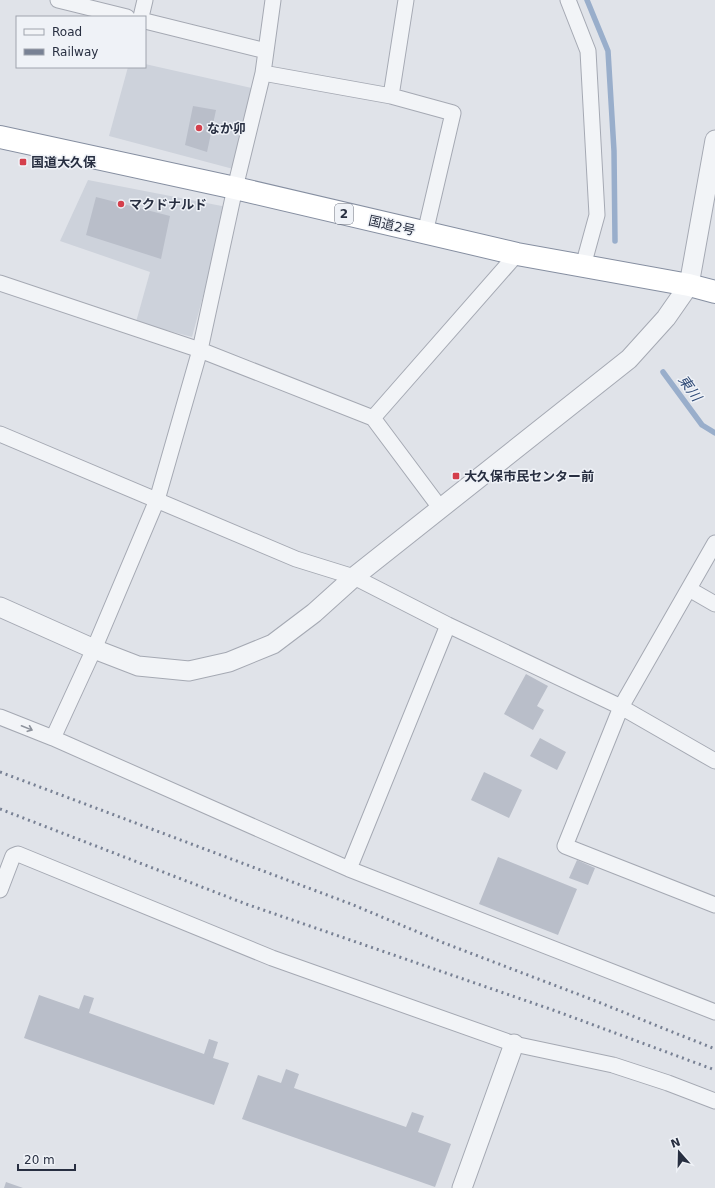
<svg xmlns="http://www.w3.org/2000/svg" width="715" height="1188" viewBox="0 0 715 1188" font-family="'DejaVu Sans','Noto Sans JP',sans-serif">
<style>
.built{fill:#cdd2db}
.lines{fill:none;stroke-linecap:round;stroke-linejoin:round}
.stream{stroke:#99aecb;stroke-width:5.5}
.building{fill:#b9bec9}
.minor-casing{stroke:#a5a9b3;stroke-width:17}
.tertiary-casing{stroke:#a5a9b3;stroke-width:21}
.trunk-casing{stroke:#868fa1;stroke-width:24}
.minor{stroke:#f2f4f7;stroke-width:15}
.tertiary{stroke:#f2f4f7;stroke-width:19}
.trunk{stroke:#fff;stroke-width:22}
.rail{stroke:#788194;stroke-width:3;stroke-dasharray:2 4;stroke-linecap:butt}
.oneway{stroke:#8d929c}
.poi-dot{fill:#d43f4c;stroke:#eff2f7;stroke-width:1.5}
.labels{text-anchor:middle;stroke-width:3;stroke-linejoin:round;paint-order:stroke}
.shield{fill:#eff2f7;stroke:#646a78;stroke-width:1}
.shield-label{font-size:12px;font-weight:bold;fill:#282f41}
.poi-label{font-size:13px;font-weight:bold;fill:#282f41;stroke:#eff2f7;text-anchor:start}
.street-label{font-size:13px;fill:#282f41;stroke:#eff2f7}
.water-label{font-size:14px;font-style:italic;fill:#304b77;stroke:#eff2f7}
</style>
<rect width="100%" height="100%" fill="#e0e3e9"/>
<path class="built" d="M145 64 256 89 237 170 109 136 128 67H145Z
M88 180 227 207 192 337 136 322 150 272 60 241Z"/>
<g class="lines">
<path class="stream" d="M587 0 608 51 614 151 615 241
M663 372 702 425 715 433"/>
</g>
<path class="building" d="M193 106 216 110 207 152 185 145Z
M96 197 170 216 161 259 86 235Z
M526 674 548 686 537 706 544 710 533 730 504 714Z
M540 738 566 752 557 770 530 756Z
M484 772 522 790 509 818 471 800Z
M498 857 577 889 558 935 479 904Z
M577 860 595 868 588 885 569 878Z
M39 995 79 1009 84 995 94 998 89 1013 204 1054 209 1039 218 1042 213 1058 229 1063 214 1105 24 1038Z
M286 1069 299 1074 294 1088 406 1127 412 1112 424 1116 418 1132 451 1144 435 1187 242 1119 258 1075 281 1083Z
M6 1182 23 1188H4Z"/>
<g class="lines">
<g class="minor-casing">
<path id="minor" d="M58 0 127 17
M568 0 588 51 597 215 583 266
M141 17 145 0
M145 21 266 51
M263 73 391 96 406 0
M391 96 453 113 425 233
M0 283 200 350 373 418 441 509
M373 418 517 254
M0 434 296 559 354 577 448 625 621 707 715 761
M715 543 621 707 565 846 715 905
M689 589 715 604
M0 717 53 738 349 869 715 1012
M53 738 94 649 157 500 200 350 235 188 263 73 273 0
M349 869 448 625
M0 890 13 856 18 854 272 958 514 1044 613 1065 668 1083 715 1101"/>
</g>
<g class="tertiary-casing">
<path id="tertiary" d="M0 607 94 649 138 666 189 671 229 662 273 644 314 613 354 577 629 359 666 318 689 285 715 140
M462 1188 514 1044"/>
</g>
<g class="trunk-casing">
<path id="trunk" d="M0 137 235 188 517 254 689 285 715 292"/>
</g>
<use href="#minor" class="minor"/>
<use href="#tertiary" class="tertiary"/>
<use href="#trunk" class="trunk"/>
<path class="rail" d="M0 772 351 904 444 943 588 998 715 1049
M0 809 246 904 553 1010 715 1070"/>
</g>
<defs><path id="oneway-shaft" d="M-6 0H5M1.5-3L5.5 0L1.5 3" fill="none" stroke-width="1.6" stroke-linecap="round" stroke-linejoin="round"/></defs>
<use class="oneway" href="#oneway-shaft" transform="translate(27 728) rotate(22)"/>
<g class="poi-dot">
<circle cx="199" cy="128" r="4"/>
<rect x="19" y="158" width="8" height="8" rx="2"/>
<circle cx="121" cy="204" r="4"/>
<rect x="452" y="472" width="8" height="8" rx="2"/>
</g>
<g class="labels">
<rect class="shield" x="335" y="204" width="18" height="20" rx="3"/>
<g class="shield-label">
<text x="344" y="218">2</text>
</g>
<g class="poi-label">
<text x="207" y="133">なか卯</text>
<text x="31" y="167">国道大久保</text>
<text x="129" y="209">マクドナルド</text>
<text x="464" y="481">大久保市民センター前</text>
</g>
<g class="street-label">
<text transform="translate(392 225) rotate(13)" y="5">国道2号</text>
</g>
<g class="water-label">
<text transform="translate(690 388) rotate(54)" y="5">東川</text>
</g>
</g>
<rect x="16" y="16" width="130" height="52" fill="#eff2f7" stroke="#9fa4ae"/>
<rect x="24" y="29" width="20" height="6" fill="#f2f4f7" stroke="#9fa4ae"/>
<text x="52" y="36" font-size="12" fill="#282f41">Road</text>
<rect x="24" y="49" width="20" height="6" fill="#788194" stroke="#9fa4ae"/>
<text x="52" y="56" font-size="12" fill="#282f41">Railway</text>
<g transform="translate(679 1152) rotate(340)" stroke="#eff2f7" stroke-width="3" paint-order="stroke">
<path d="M0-3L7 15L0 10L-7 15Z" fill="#282f41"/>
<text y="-6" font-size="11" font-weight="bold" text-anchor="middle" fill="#282f41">N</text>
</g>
<path d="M18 1164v6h57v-6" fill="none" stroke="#282f41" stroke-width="2"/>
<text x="24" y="1164" font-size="12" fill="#282f41" stroke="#eff2f7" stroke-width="3" paint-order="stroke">20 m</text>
</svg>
